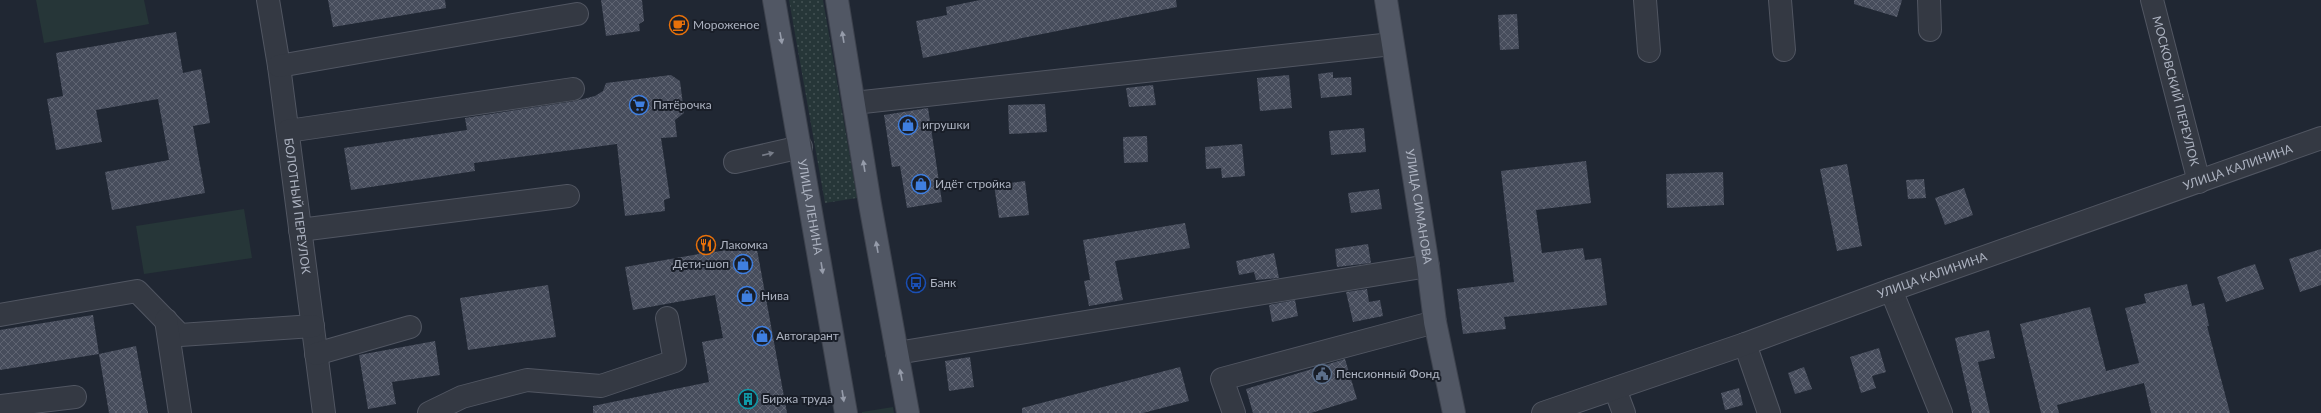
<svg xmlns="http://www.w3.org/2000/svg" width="2321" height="413" viewBox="0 0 2321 413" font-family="Lato,sans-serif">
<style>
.grass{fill:#263638}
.park{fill:url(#park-dots)}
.building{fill:url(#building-cross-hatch)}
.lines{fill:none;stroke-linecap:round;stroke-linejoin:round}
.minor-casing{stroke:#515662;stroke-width:24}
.major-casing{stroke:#3d424d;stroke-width:24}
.minor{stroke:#343943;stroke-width:22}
.major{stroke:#515764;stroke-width:22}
.oneway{fill:#969caa}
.oneway2{fill:#777c88}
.labels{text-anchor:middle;stroke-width:4;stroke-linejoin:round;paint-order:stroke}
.poi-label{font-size:12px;fill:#adb3c1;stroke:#191e28;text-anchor:start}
.street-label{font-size:12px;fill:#adb3c1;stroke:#191e28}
</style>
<defs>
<pattern id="park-dots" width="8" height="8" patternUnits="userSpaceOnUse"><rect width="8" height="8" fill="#263638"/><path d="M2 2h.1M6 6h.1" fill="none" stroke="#435153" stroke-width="1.8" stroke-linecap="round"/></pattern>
<pattern id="building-cross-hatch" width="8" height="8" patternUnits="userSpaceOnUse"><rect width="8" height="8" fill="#474d5c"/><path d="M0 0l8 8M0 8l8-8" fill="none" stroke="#5f6472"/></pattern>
</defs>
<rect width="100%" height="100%" fill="#202733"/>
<path class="grass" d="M36 0H144L149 24 44 43Z
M244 209 252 258 144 274 136 226Z
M893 407 894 413H862V412Z"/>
<path class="park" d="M789 0H823L857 198 825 203Z"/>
<path class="building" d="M328 0H445L446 8 333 27Z
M601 0H642L644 21 639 24 640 31 606 36Z
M980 0H1176L1177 7 923 58 916 21 947 15 946 7Z
M1854 0H1902L1897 17 1854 4Z
M1517 14 1519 49 1500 50 1498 15Z
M176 32 183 73 201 69 210 123 193 126 205 193 112 210 105 172 169 160 158 99 96 110 102 142 56 150 47 99 63 96 56 53Z
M1333 72V78L1351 77 1352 95 1321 98 1318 74Z
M671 75 680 81 684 113 675 120 677 137 661 138 670 198 664 200 665 211 625 216 617 144 474 163 475 171 351 190 344 148 467 130 465 118 575 101 595 96 603 91 606 83Z
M1289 75 1292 108 1260 111 1257 78Z
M1153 85 1156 105 1129 107 1126 88Z
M1045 104 1047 132 1009 134 1008 105Z
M928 108 942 202 907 208 900 166 892 167 884 115Z
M1364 128 1366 152 1331 155 1329 131Z
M1147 136 1148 162 1124 163 1123 137Z
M1242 144 1245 176 1222 178 1221 168 1206 169 1205 147Z
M1586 161 1591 203 1536 210 1542 253 1583 248 1585 260 1601 258 1607 305 1504 317 1506 329 1463 334 1457 289 1514 282 1501 171Z
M1847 164 1862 246 1837 251 1820 169Z
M1723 172 1724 205 1667 208 1666 174Z
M1924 179 1926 198 1908 199 1906 180Z
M1025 181 1029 215 999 218 994 185Z
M1964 188 1973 215 1945 225 1935 198Z
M1379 189 1382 209 1351 213 1348 193Z
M1185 223 1190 248 1115 261 1123 300 1089 306 1084 281 1090 280 1083 240Z
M713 238 715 252 756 244 787 413H593V406L709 382 702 342 723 338 715 295 633 310 625 267 699 254 697 241Z
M1368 244 1371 263 1337 267 1335 249Z
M2321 249V285L2300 292 2289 259Z
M1274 253 1279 278 1256 280 1254 272 1239 275 1236 261Z
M2255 264 2264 289 2226 302 2217 277Z
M2187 284 2192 306 2204 303 2209 326H2207L2230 413H2151L2144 383 2057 405 2059 413H2041L2020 324 2090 307 2106 371 2139 363 2125 308 2146 303 2144 294Z
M548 285 556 337 468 350 460 298Z
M1367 289 1369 302 1380 300 1383 316 1353 322 1346 292Z
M1295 300 1298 316 1272 322 1269 305Z
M93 315 99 354 0 370V330Z
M1989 330 1995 358 1978 362 1990 413H1972L1955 338Z
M435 341 440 375 392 382 396 404 368 409 359 355Z
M136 346 148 413H109L99 354Z
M1879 348 1886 372 1872 376 1876 388 1861 393 1850 357Z
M970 357 974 387 949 391 945 361Z
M1345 359 1357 399 1311 413H1253L1246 389Z
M1180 367 1189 401 1143 413H1022V408Z
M1804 367 1812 389 1795 394 1788 373Z
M1739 388 1743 405 1725 410 1721 393Z"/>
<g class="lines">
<g class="minor-casing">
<g id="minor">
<path id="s1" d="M268 0 279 66 324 413"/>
<path d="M1645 0 1649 51"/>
<path d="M1780 0 1784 50"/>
<path d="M1929 0 1930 30"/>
<path id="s2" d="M2152 0 2199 182"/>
<path d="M279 66 577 14"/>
<path d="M854 103 1392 44"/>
<path d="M288 131 573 89"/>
<path d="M735 162 801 147"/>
<path d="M300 230 568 196"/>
<path d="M1891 290 1941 413"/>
<path d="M0 315 137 291 180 335 313 326"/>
<path d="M166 320 180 413"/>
<path d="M1745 344 1769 413"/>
<path d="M897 353 1428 266"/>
<path d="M316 354 410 327"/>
<path d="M1615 389 1624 413"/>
<path d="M0 406 75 397"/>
<path d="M429 413 462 397 527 380 601 386 675 361 667 318"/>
<path d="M1234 413 1222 379 1435 322"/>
<path id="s3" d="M1543 413 1745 344 1891 290 2321 138"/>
</g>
</g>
<g class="major-casing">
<g id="major">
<path id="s4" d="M774 0 846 413"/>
<path d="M837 0 870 204 908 413"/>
<path id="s5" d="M1386 0 1428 266 1435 322 1454 413"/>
</g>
</g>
<use href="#minor" class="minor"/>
<use href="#major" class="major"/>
</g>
<defs><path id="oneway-solid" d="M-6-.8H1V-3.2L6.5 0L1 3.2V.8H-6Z"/></defs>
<g class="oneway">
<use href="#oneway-solid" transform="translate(843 37) rotate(-99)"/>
<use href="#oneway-solid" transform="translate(781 38) rotate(80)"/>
<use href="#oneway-solid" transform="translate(864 166) rotate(-99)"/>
<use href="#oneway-solid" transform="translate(877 247) rotate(-100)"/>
<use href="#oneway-solid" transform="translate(822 268) rotate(81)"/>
<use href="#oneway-solid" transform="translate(901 375) rotate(-101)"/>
<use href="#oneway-solid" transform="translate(843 396) rotate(81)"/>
</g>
<use class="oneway2" href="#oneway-solid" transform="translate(768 154) rotate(-13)"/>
<defs>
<g id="cafe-ring" transform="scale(1)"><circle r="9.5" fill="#191e28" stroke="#e8710a" stroke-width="1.5"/><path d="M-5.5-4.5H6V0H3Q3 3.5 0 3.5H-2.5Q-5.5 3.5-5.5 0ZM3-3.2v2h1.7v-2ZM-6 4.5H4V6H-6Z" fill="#e8710a"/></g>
<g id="supermarket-ring" transform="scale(1)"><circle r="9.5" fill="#191e28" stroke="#3f7fe0" stroke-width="1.5"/><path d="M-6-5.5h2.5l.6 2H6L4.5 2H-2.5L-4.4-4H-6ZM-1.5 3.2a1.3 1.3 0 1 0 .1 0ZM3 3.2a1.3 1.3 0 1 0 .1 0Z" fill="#3f7fe0"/></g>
<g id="shop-ring" transform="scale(1)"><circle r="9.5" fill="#191e28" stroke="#3f7fe0" stroke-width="1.5"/><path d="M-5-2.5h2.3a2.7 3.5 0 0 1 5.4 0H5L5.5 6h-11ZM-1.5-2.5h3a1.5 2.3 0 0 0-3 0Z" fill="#3f7fe0"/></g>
<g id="restaurant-ring" transform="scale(1)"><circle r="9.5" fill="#191e28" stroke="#e8710a" stroke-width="1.5"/><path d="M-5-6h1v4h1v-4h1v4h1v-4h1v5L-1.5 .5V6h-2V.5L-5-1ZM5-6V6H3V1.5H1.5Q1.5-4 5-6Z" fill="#e8710a"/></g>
<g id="bus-ring" transform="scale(1)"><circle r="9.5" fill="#191e28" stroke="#1a4fb4" stroke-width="1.5"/><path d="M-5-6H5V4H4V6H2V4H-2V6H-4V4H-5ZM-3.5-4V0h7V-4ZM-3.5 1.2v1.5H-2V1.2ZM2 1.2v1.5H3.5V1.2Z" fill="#1a4fb4"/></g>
<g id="civic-ring" transform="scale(1)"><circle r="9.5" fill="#191e28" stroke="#5c6f8a" stroke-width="1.5"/><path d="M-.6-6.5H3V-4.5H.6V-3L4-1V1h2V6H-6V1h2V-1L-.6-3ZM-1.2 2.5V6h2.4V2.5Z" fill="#5c6f8a"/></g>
<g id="building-ring" transform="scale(1)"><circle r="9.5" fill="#191e28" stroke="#0f9aa8" stroke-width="1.5"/><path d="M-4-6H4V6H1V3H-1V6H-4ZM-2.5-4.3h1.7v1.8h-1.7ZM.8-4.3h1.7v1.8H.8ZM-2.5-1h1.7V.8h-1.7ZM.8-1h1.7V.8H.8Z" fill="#0f9aa8"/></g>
</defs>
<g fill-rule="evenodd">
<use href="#cafe-ring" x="679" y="25"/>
<use href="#supermarket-ring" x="639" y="105"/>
<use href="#shop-ring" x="908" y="125"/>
<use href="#shop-ring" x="921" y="184"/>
<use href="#restaurant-ring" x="706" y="245"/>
<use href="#shop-ring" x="743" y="264"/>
<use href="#bus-ring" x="916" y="283"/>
<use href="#shop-ring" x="747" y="296"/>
<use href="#shop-ring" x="762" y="336"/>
<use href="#civic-ring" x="1322" y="374"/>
<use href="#building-ring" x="748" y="399"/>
</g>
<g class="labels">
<g class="poi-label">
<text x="693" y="29">Мороженое</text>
<text x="653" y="109">Пятёрочка</text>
<text x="922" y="129">игрушки</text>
<text x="935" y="188">Идёт стройка</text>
<text x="720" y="249">Лакомка</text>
<text x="729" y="268" text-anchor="end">Дети-шоп</text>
<text x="930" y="287">Банк</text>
<text x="761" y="300">Нива</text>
<text x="776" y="340">Автогарант</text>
<text x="1336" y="378">Пенсионный Фонд</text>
<text x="762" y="403">Биржа труда</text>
</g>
<g class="street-label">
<text dy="4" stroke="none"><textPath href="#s2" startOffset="94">МОСКОВСКИЙ ПЕРЕУЛОК</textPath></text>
<text dy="4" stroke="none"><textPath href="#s3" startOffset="737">УЛИЦА КАЛИНИНА</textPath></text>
<text dy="4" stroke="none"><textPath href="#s1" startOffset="208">БОЛОТНЫЙ ПЕРЕУЛОК</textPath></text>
<text dy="4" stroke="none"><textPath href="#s4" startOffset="210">УЛИЦА ЛЕНИНА</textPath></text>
<text dy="4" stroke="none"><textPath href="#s5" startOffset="209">УЛИЦА СИМАНОВА</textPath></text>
<text dy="4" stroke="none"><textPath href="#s3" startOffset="413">УЛИЦА КАЛИНИНА</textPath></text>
</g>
</g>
</svg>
